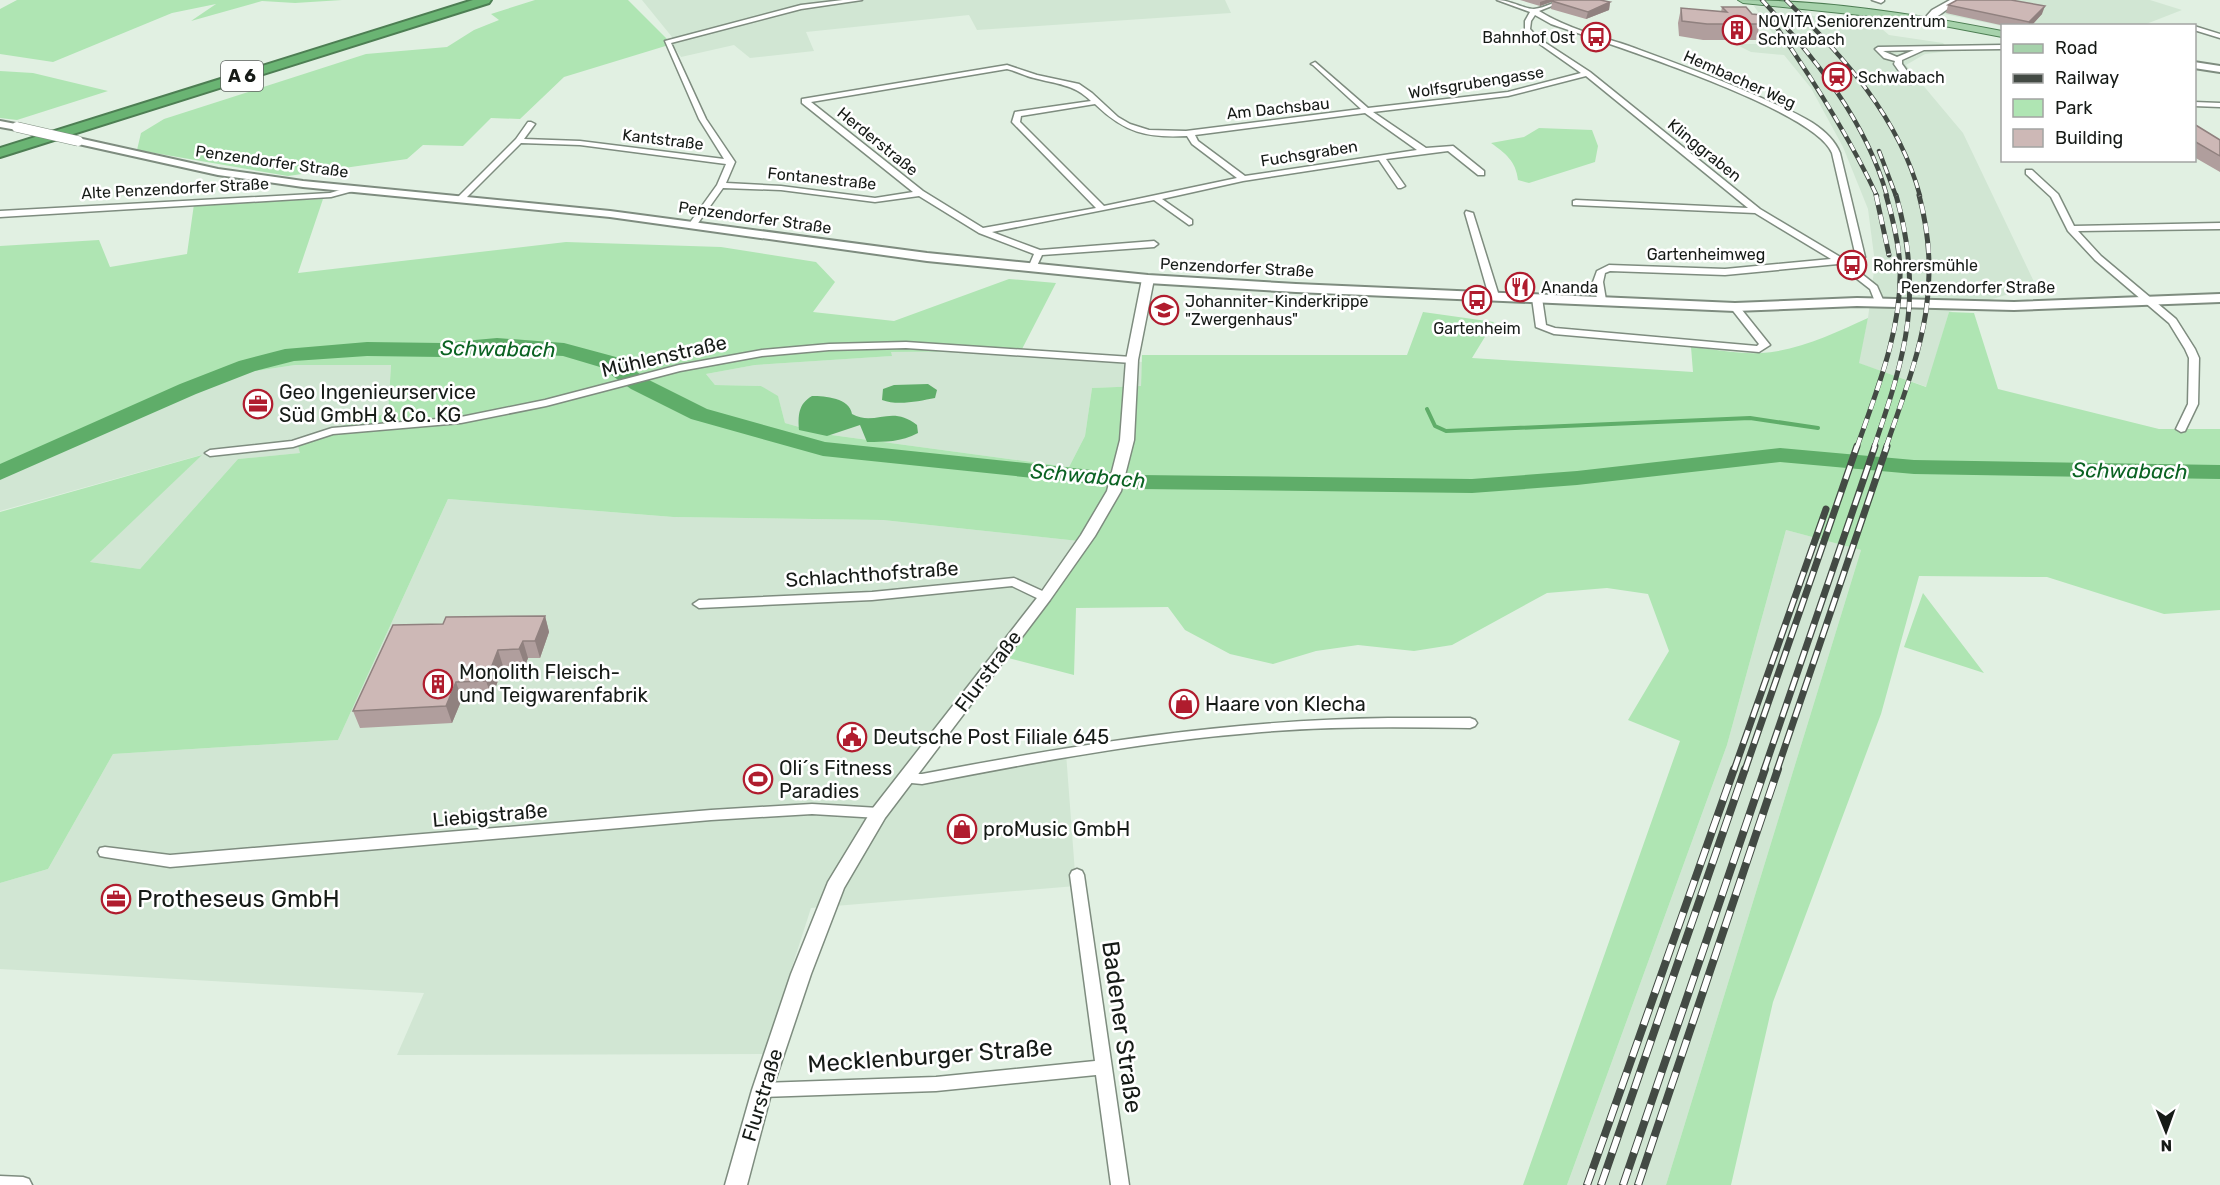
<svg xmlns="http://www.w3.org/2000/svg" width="2220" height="1185" viewBox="0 0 2220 1185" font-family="Rubik,sans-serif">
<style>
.built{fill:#d1e6d3}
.green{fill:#afe5b3}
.water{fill:#5fad69}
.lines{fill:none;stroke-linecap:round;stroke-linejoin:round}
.stream{stroke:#5fad69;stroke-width:4}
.river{fill:#5fad69;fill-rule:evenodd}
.minor-casing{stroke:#7e8c7f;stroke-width:3}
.tertiary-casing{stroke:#7e8c7f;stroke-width:3}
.secondary-casing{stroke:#7e8c7f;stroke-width:4}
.primary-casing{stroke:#4d7e53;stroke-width:2}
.motorway-casing{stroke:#4d7e53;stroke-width:4}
.minor{fill:#fff;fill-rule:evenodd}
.tertiary{fill:#fff;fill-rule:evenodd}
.secondary{fill:#fff;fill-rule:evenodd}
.primary{fill:#a6d2ab;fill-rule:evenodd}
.motorway{fill:#6ab473;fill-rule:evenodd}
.rail-far3-casing{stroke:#434a44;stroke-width:4.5}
.rail-far2-casing{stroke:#434a44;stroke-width:5}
.rail-far1-casing{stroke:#434a44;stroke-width:7}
.rail-casing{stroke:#434a44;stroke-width:8}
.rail-far3{stroke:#fff;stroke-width:3;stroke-dasharray:8;stroke-linecap:butt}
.rail-far2{stroke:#fff;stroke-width:4;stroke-dasharray:10;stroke-linecap:butt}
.rail-far1{stroke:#fff;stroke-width:4.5;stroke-dasharray:14;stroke-linecap:butt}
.rail{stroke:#fff;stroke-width:6;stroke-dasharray:17;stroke-linecap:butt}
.secondary-bridge-casing{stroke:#7e8c7f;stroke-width:11;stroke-linecap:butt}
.secondary-bridge{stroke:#fff;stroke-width:10}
.wall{fill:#b09e9d}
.shaded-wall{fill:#90817f}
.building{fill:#cdb8b6;stroke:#90817f;stroke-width:1.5}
.labels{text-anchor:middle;stroke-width:5;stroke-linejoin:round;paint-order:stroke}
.far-poi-label{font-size:16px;fill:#161b17;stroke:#fff;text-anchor:start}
.far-street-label{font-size:16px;fill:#161b17;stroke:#fff}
.shield{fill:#fff;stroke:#5c5f5d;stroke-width:1.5}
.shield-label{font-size:18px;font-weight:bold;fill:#161b17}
.street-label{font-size:20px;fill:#161b17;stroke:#fff}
.poi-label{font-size:20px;fill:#161b17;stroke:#fff;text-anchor:start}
.water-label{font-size:21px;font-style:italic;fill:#0b6323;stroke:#fff}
.near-poi-label{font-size:24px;fill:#161b17;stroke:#fff;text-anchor:start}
.near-street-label{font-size:24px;fill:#161b17;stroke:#fff}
</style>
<rect width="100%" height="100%" fill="#e1f0e2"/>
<path class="built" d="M642 0H1225L1231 13 977 30 969 15 806 32 814 51 750 58 734 45 681 57 672 44V37Z
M1965 0H2150L2182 10 2141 26H2002L1944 14 1954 5Z
M1754 6 1806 10 1813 16 1875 23 1889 35 1943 43 1950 51 1925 54 1906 65 1963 133 2036 286 1949 312 1927 387 1858 363 1868 318 1875 263 1868 209 1843 147 1811 88 1784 55 1751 52 1735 44H1780Z
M1021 351 1142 362 1141 386 1092 388 1085 436 1069 467 824 434 785 423 778 397 761 386 715 385 706 374 755 365 891 356 890 352Z
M391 364 388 414 297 439 301 453 238 459 140 569 90 562 201 455 0 511V478L229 375 295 365Z
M448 499 673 517 883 520 1089 542 1058 589 907 785 1066 753 1076 886 811 908 764 1054 397 1055 424 993 0 969V883L48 869 113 754 338 740Z
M1786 530 1861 550 1666 1185H1567L1727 745Z"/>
<path class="green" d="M17 0H342L295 3 262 1 191 21 216 4 172 13 53 62 0 54V9Z
M535 0H628L672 44 564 77 520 119 491 118 463 146 423 145 407 159 288 176 137 150 141 133 164 119 366 54 447 47 474 30 499 20 491 14Z
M0 71 33 73 108 91 17 120 0 118Z
M1539 128 1592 130 1598 146 1595 162 1529 183 1518 180C1516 161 1505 153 1491 143L1524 137Z
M323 199 298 273 566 242 721 247 816 262 835 282 813 312 894 321 1009 279 1056 283 1021 351 891 352 892 356 755 365 706 374 715 385 761 386 778 396 785 423 824 434 1069 467 1085 436 1092 388 1141 386 1142 355H1407L1423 312 1494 322 1472 358 1693 372 1691 347C1713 349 1738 354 1761 353 1798 351 1835 333 1868 318L1859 363 1926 387 1949 312 1974 313 1998 389 2159 429H2220V610L2164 614 2047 577 1919 576 1881 714 1773 1002 1731 1185H1666L1861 550 1786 530 1727 745 1567 1185H1523L1680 741 1628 720 1669 651 1648 594 1607 588 1547 593 1452 645 1414 651 1358 645 1316 651 1273 664 1230 654 1185 630 1168 607 1076 608 1074 675 1004 657 1058 589 1088 542 883 520 673 517 448 499 338 740 113 754 48 869 0 883V512L202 455 90 562 140 569 238 459 300 453 296 439 388 413 391 365H295L229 375 0 478V246L99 240 110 267 187 254 194 204Z
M1923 593 1984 673 1904 647Z"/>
<path class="water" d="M928 384 937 390 935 398C919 401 898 406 882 400L883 389 894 385Z
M812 396C825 396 850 398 852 414 875 427 891 404 917 425L918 433C901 442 885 442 867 442L860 425 827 436 799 430C798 416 798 404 812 396Z"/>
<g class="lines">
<path class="stream" d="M1427 409 1435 426 1446 431 1750 418 1818 428"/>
<path class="river" d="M497 338 564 343 616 357 647 379 707 409 825 442 1139 475 1472 479 1577 471 1780 448 1914 460 2220 465V479L1914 474 1780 462 1577 485 1472 493 1139 489 823 456 691 419 631 389 600 367 563 356 497 352 442 357 367 356 294 361 255 371 196 394 0 480V464L180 384 239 361 285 349 367 342 442 343Z"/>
<g class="minor-casing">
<path id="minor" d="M843 0H862L801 9 671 43 706 119 735 162 726 183 781 186 875 198 913 192 802 103V99L1007 65 1037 75 1079 84 1092 93 1118 117 1130 124 1149 130 1186 131 1361 109 1313 65 1311 64 1315 62 1368 108 1508 92 1581 73 1534 40 1525 30V21L1530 12 1497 0C1510 0 1524 9 1534 9 1546 8 1555 0 1567 0L1539 11C1566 28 1599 36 1629 46 1678 64 1728 82 1775 104 1798 114 1830 128 1840 153L1865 257 1862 261 1848 263 1877 286 1884 302 1879 305 1876 304 1870 289 1838 264 1725 275 1610 271 1605 273 1603 282 1606 300 1604 302H1598L1593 282 1597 271 1609 265 1725 269 1831 259 1755 213 1573 205V201L1576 200 1748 208 1586 76 1508 96 1373 112 1426 148 1453 146 1484 171V175H1478L1448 151 1386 159 1405 186 1401 188H1398L1379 160 1243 181 1162 199 1192 220V224L1189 225 1154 200 992 232 1040 250 1154 241 1158 244 1154 247 1042 255 1036 268 1032 271 1028 268 1034 254 979 233 919 196 875 202 781 190 723 188 696 226H690L689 224 717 185 726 164 580 145 521 143 463 201 456 199 516 139 528 122H531L535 124 524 139 580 141 724 159 699 119 665 41 801 5ZM1535 15 1551 24C1602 42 1814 108 1832 153L1856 257 1842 258 1760 209 1590 72 1538 38 1530 29 1531 21ZM1007 69C1016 71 1025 76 1034 78 1056 84 1074 84 1091 101L1015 112 1012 122 1096 208 983 228 923 191 811 102ZM1095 104C1125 133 1147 138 1187 136L1192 144 1237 178 1104 206 1020 122 1021 116ZM1365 113 1417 150 1245 176 1198 141 1195 135Z
M1872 0H1884V1L1881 3Z
M2194 26 2220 34V38L2194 30Z
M2002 45V49L1924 50 1902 60V64L1915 82 1911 84H1908L1894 64 1895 61 1884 58 1875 49 1878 47ZM1914 50 1897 57 1883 51Z
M2194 102 2220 103V107L2194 106Z
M2026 170H2032L2058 194 2074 226 2220 223V229L2078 231 2101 256 2176 319 2195 349 2199 358 2198 404 2185 431 2181 432 2176 429 2188 404 2189 358 2185 349 2169 323 2095 260 2068 231 2051 197 2026 174Z
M350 187 354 189 353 191 331 197 0 217V211L330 193Z
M1466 211 1473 213 1499 296 1497 298 1494 299 1489 296 1465 213Z
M1537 295 1542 298 1546 325 1555 328 1757 346 1759 344 1730 307 1735 304 1738 305 1770 345 1759 352 1554 334 1536 327 1532 298Z
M906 342 1132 357 1137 360 1132 363 906 348 829 350 762 356 680 371 546 406 461 423 333 434 293 447 210 456 205 453 210 450 292 441 332 428 461 417 545 400 679 365 762 350 829 344Z
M1014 578 1049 594 1051 597 1049 600H1041L1012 586 872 600 699 608 693 604 699 600 872 592Z
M1388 718H1470L1475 720 1477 723 1475 726 1470 728C1397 727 1324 726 1251 733 1140 742 1031 763 922 784L901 782 899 778 901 774H922C1079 744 1228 720 1388 718Z
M812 804 879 808 884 809 886 813 884 817 879 818 812 814 711 820 170 867 105 857 100 856 98 852 100 848 105 847 170 855 711 810Z
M1077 869 1082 871 1084 875 1129 1185H1111L1096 1075 936 1091 762 1097 756 1095 754 1090 756 1085 762 1083 936 1077 1095 1061 1070 875 1072 871Z
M0 1176 23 1177 29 1179 32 1185H0Z"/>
</g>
<g class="tertiary-casing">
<path id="tertiary" d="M1950 0H1960L1931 21H1925L1924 19 1932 10Z
M1148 276 1154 279 1138 360 1134 440 1121 491 1095 536 1050 600 885 818 844 888 811 974 772 1090 747 1185H725L752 1090 791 974 828 882 873 808 1040 594 1081 535 1107 491 1120 440 1126 360 1142 279Z"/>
</g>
<g class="secondary-casing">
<path id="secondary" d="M2194 62 2220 66V72L2194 68Z
M0 121 21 125 22 127 17 130 0 127Z
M78 138 218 169 303 181 610 211 927 253 1148 275 1296 284 1735 303 1857 298 2014 302 2220 294V302L2014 310 1857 306 1735 311 1296 292 1148 283 927 261 610 217 303 187 218 175 74 143V139Z"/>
</g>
<g class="primary-casing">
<path id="primary" d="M1738 0C1826 0 1916 14 2002 31V37L1918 21 1743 3Z"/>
</g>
<g class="motorway-casing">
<path id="motorway" d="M473 0H491L489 3 0 157V148Z"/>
</g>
<use href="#minor" class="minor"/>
<use href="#tertiary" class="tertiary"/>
<use href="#secondary" class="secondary"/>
<use href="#primary" class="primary"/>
<use href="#motorway" class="motorway"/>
<g class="rail-far3-casing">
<path id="rail-far3" d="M1762 0C1814 57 1866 120 1887 196
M1786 0C1843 56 1899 117 1920 196
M1773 22C1812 78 1848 134 1877 196
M1879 151 1896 196"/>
</g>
<g class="rail-far2-casing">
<path id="rail-far2" d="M1876 195 1889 255
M1857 447C1877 390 1902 329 1900 268 1899 243 1893 219 1886 195
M1874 447C1906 354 1924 294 1896 195
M1886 447C1917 357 1945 292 1919 195"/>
</g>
<g class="rail-far1-casing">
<path id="rail-far1" d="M1734 770 1826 509
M1745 770 1857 446
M1764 770 1875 446
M1777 770 1887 446"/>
</g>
<g class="rail-casing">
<path id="rail" d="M1587 1185 1734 769
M1601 1185 1745 769
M1623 1185 1765 769
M1638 1185 1778 769"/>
</g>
<use href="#rail-far3" class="rail-far3"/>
<use href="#rail-far2" class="rail-far2"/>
<use href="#rail-far1" class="rail-far1"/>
<use href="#rail" class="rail"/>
<g class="secondary-bridge-casing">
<path id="secondary-bridge" d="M17 127 78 141"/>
</g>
<use href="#secondary-bridge" class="secondary-bridge"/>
</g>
<path class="wall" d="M1520 0H1600L1610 2 1609 10 1586 19 1551 9 1552 2 1540 6Z
M1948 5 2042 14 2031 26H2005L1946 13Z
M1722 7 1760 24 1756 40H1703L1679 36 1678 23 1681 8 1721 12Z
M2194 124 2220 140V172L2194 157Z
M545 616 549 632 540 658H528L525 666H503L492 698 462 699 452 723 360 728 353 711 443 624Z"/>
<path class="shaded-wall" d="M1546 0H1556L1540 6V2Z
M1610 2 1609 10 1586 19 1588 12Z
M2045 6 2042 14 2031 26H2028L2029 22Z
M545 616 549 632 540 658 535 641Z
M523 641 528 658 525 666 519 649Z
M498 650 503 666 492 698 486 681Z
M456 682 462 699 452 723 446 706Z"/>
<path class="building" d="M1554 0H1600L1610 2 1588 12 1552 1Z
M1957 0H2011L2045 6 2029 22 1948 5Z
M1722 7H1746L1752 14 1761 15 1760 24H1707L1682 21 1681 8 1727 12Z
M2194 124 2220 140V156L2194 141Z
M545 616 535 641H523L519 649 498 650 486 681 456 682 446 706 353 711 393 625 443 624 446 617Z"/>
<defs>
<g id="building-ring" transform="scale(1.5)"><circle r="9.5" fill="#fff" stroke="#b01c2e" stroke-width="1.5"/><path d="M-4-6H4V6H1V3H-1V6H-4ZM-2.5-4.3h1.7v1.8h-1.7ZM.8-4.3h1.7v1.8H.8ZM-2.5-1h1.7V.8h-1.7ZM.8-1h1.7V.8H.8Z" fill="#b01c2e"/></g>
<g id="bus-ring" transform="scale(1.5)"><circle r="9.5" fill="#fff" stroke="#b01c2e" stroke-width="1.5"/><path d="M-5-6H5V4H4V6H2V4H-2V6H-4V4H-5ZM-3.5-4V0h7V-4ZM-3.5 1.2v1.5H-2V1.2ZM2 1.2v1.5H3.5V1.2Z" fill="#b01c2e"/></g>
<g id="station-ring" transform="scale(1.5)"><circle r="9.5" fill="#fff" stroke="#b01c2e" stroke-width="1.5"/><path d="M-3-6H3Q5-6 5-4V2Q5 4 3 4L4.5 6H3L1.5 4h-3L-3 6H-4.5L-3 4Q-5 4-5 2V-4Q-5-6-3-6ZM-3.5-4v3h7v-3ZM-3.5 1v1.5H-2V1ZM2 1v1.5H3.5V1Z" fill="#b01c2e"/></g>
<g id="restaurant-ring" transform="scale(1.5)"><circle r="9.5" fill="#fff" stroke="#b01c2e" stroke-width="1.5"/><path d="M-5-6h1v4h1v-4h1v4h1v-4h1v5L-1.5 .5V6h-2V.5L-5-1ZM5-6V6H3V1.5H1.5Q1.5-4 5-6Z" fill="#b01c2e"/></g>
<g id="school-ring" transform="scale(1.5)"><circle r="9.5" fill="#fff" stroke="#b01c2e" stroke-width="1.5"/><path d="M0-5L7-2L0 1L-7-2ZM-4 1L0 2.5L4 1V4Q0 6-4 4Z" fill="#b01c2e"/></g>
<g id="office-ring" transform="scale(1.5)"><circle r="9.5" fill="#fff" stroke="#b01c2e" stroke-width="1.5"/><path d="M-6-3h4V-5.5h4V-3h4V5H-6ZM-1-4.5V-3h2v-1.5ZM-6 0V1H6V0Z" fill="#b01c2e"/></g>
<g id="shop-ring" transform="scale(1.5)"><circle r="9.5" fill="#fff" stroke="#b01c2e" stroke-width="1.5"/><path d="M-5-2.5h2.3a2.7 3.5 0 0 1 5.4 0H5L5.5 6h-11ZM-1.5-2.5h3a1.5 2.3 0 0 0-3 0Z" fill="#b01c2e"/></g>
<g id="civic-ring" transform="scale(1.5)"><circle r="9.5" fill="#fff" stroke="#b01c2e" stroke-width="1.5"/><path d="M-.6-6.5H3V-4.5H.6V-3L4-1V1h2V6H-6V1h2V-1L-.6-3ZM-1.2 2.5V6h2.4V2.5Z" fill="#b01c2e"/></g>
<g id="stadium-ring" transform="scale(1.5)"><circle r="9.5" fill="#fff" stroke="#b01c2e" stroke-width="1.5"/><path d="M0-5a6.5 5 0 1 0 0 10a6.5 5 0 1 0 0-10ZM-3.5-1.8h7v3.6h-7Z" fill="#b01c2e"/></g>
</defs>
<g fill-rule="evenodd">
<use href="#building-ring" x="1737" y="30"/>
<use href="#bus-ring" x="1596" y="37"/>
<use href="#station-ring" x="1837" y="77"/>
<use href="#bus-ring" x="1852" y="265"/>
<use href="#restaurant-ring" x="1520" y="287"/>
<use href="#bus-ring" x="1477" y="300"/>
<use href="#school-ring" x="1164" y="310"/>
<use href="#office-ring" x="258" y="404"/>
<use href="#building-ring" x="438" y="684"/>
<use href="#shop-ring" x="1184" y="704"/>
<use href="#civic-ring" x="852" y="737"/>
<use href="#stadium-ring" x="758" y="779"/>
<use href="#shop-ring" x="962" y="829"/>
<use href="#office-ring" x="116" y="899"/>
</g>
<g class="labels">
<g class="far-poi-label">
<text x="1758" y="27">NOVITA Seniorenzentrum<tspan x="1758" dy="18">Schwabach</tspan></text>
<text x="1575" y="43" text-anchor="end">Bahnhof Ost</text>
<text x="1858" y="83">Schwabach</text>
<text x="1873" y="271">Rohrersmühle</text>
<text x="1541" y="293">Ananda</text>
<text x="1185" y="307">Johanniter-Kinderkrippe<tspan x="1185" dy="18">"Zwergenhaus"</tspan></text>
<text x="1477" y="334" text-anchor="middle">Gartenheim</text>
</g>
<g class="far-street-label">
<text transform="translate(1740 79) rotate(24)" y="6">Hembacher Weg</text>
<text transform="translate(1476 82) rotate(-9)" y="6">Wolfsgrubengasse</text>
<text transform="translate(1278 108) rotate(-6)" y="6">Am Dachsbau</text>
<text transform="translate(663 139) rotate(7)" y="6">Kantstraße</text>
<text transform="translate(878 141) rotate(39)" y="6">Herderstraße</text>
<text transform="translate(1705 150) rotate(39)" y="6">Klinggraben</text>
<text transform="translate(1309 153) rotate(-9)" y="6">Fuchsgraben</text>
<text transform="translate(272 161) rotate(8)" y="6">Penzendorfer Straße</text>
<text transform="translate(822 178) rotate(6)" y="6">Fontanestraße</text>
<text transform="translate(175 188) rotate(-3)" y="6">Alte Penzendorfer Straße</text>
<text transform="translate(755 217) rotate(8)" y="6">Penzendorfer Straße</text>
<text x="1706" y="260">Gartenheimweg</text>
<text transform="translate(1237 267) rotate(3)" y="6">Penzendorfer Straße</text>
<text x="1978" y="293">Penzendorfer Straße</text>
</g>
<rect class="shield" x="221" y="61" width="42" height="30" rx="4.5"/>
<g class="shield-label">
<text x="242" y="82">A 6</text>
</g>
<g class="street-label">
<text transform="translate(664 356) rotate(-13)" y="7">Mühlenstraße</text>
<text transform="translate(872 574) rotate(-4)" y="7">Schlachthofstraße</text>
<text transform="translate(988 671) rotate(-53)" y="7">Flurstraße</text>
<text transform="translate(490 815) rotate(-5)" y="7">Liebigstraße</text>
<text transform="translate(762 1095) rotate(-73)" y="7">Flurstraße</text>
</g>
<g class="poi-label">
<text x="279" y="399">Geo Ingenieurservice<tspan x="279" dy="23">Süd GmbH &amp; Co. KG</tspan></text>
<text x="459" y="679">Monolith Fleisch-<tspan x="459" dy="23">und Teigwarenfabrik</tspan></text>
<text x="1205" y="711">Haare von Klecha</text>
<text x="873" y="744">Deutsche Post Filiale 645</text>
<text x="779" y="775">Oli´s Fitness<tspan x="779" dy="23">Paradies</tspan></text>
<text x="983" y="836">proMusic GmbH</text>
</g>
<g class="water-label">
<text transform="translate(498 349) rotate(1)" y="7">Schwabach</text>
<text transform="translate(2130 471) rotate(1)" y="7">Schwabach</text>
<text transform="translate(1088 476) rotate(5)" y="7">Schwabach</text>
</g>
<g class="near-poi-label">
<text x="137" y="907">Protheseus GmbH</text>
</g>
<g class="near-street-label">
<text transform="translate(1122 1027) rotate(82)" y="8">Badener Straße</text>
<text transform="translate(930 1056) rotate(-4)" y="8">Mecklenburger Straße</text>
</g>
</g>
<rect x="2001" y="24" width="195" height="138" fill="#ffffff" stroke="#a2a4a2" stroke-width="1.5"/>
<rect x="2013" y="44" width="30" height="9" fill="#a6d2ab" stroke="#a2a4a2" stroke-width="1.5"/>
<text x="2055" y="54" font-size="18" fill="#161b17">Road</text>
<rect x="2013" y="74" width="30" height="9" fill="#434a44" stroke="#a2a4a2" stroke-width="1.5"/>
<text x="2055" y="84" font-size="18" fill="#161b17">Railway</text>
<rect x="2013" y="99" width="30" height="18" fill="#afe5b3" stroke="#a2a4a2" stroke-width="1.5"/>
<text x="2055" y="114" font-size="18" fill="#161b17">Park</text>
<rect x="2013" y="129" width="30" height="18" fill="#cdb8b6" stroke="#a2a4a2" stroke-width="1.5"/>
<text x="2055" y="144" font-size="18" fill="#161b17">Building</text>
<g transform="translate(2166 1131) rotate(179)" stroke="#ffffff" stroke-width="4.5" paint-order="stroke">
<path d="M0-4.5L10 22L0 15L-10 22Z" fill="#161b17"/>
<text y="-9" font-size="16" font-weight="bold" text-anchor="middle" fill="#161b17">N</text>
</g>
</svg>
